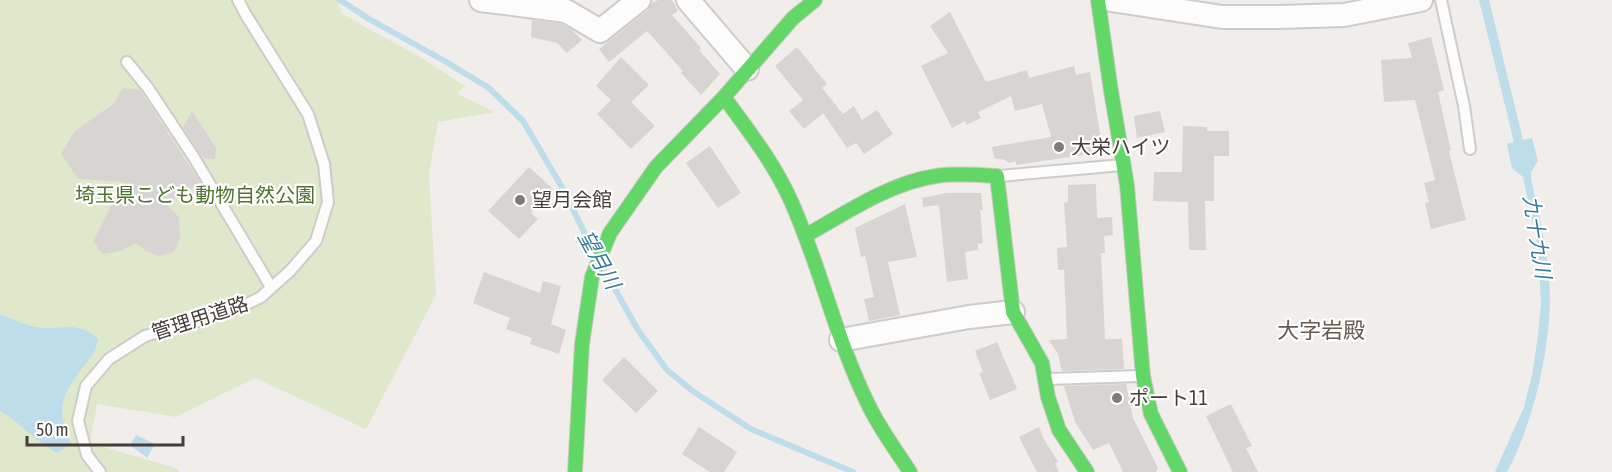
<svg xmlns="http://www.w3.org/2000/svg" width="1612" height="472" viewBox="0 0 1612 472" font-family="'Asap Condensed','Noto Sans JP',sans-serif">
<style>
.green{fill:#e0e8cc}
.water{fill:#beddea}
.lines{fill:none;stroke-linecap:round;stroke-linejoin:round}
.stream{stroke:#beddea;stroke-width:6}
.building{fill:#d8d4d1}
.lane-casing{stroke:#cecbc8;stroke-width:14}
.street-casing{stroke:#cecbc8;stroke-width:26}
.fast-casing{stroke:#cec9c1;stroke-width:16}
.lane{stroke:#fdfcfc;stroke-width:10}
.street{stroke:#fdfcfc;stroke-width:22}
.fast{stroke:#63d668;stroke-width:14}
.poi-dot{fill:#817b76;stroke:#fff;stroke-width:2}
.labels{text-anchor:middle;stroke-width:4.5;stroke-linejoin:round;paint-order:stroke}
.poi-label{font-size:20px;fill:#453e37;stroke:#fff;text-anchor:start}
.park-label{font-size:20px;fill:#4f722f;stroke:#fff}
.street-label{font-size:20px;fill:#453e37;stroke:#fff}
.water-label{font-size:21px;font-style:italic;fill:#357999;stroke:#fff}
.quarter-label{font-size:22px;fill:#675b4f;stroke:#fff}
</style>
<rect width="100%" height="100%" fill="#f0edea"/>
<path class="green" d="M0 0H337L342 14 420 57 465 86 457 94 495 112 438 122 429 174 436 295 366 429 255 378 176 417 97 404 90 443 176 468 180 472H0Z"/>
<path class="water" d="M1479 0H1489L1523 140 1532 138 1538 161C1536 164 1532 170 1531 173 1530 179 1537 202 1538 209 1544 239 1550 269 1550 300 1549 355 1533 423 1507 472H1495L1524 407 1532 375 1538 336 1541 303 1538 247 1523 177 1512 168 1507 144 1514 142Z
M0 314C12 318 24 325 36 327 61 331 76 319 98 339 96 351 91 358 83 367 60 398 56 408 71 444L57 453C36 442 21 423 0 411Z
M136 435 155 444 147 458 130 445Z"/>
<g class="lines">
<path class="stream" d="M340 0 369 19 443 60 489 88 523 121 563 189 592 248
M606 273 638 330 667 370 694 392 751 429 853 472"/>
</g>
<path class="building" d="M658 0H672L678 11 672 15 701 48 699 50 720 74 701 95 681 73 683 71 647 31 609 62 599 49 647 11 652 3Z
M950 12 986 82 1027 70 1029 78 1074 66 1076 75 1090 72 1103 152 1016 165V161L1009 163 1005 160 994 158 992 147 1051 137 1042 104 1015 111 1011 96 978 112 981 118 966 125 965 121 952 128 921 66 948 53 930 26Z
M532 20 562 24 573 31 582 40 567 53 557 43 531 37Z
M1431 37 1444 90 1438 92 1451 151H1449L1466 220 1431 229 1425 203 1429 202 1424 183 1435 180 1415 100 1384 102 1381 60 1412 58 1408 43Z
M797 47 827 84 822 88 843 114 854 106 862 120 877 110 893 134 864 154 856 143 847 148 823 113 804 129 789 111 803 100 775 66Z
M621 57 649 85 631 102 655 126 631 149 597 114 611 100 596 86Z
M123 88 140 90 200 182 166 204 179 217 180 239 174 252 159 256 146 251 136 243 121 251 102 254 93 241 123 182 78 179 61 154 75 131 113 104Z
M192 111 216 148 215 159 203 158 183 128Z
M1160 111 1165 132 1137 138 1134 116Z
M1183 126 1207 127V131H1229V156H1214V201H1205L1206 250H1189L1188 202 1153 201 1154 172H1182Z
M710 146 741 193 718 208 686 163Z
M529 167 553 189 531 213 538 219 519 239 488 211Z
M1096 184 1097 218 1112 217 1113 235 1104 236 1105 253H1101L1105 339H1122L1124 369 1062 371 1058 354 1049 340 1067 339 1064 270H1058L1057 248 1067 247 1064 203 1068 202V185Z
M946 193H981L983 210H980L983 243 978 244V250L965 252 968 279 947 282 939 205 923 207 922 198Z
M905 204 917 257 888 262 900 315 869 321 864 299 874 297 865 256 861 257 855 228Z
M484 272 540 293 543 281 561 286 551 324 566 330 559 354 530 344 532 338 506 329 510 318 473 303Z
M997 342 1017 389 990 400 979 373 983 372 975 351Z
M624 357 658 391 636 413 602 380Z
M1126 384 1133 418 1158 468 1156 472H1123L1109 443 1093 450 1075 422 1064 386Z
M1231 404 1252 446 1246 448 1258 472H1233L1206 416Z
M699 427 737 452 724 472H710L682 454Z
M1039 427 1044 439 1058 462 1055 464 1059 472H1037L1019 437Z"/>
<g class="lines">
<g class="lane-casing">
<path id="lane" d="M1441 0 1464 106 1470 149
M127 62 148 88 193 156 271 287
M1000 176 1122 165
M1048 379 1140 376
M100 472 87 455 78 421 86 386 109 359 145 336 211 317 239 308 261 297 290 271 316 241 328 202 324 164 308 114 246 15 238 0"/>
</g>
<g class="street-casing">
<path id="street" d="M481 0 566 11 600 31 639 0
M688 0 747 69
M1111 0 1222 17H1278L1344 15 1421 0
M841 340 969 317 1013 312"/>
</g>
<g class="fast-casing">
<path id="fast" d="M1098 0 1111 91 1127 185 1143 376 1151 414 1180 472
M724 97C748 130 774 163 791 201 821 268 836 340 869 406 880 429 896 450 910 472
M805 236C846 213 889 183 936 176 956 173 977 175 997 176L1013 312 1042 363 1048 397 1059 430 1087 472
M575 472 582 344 592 277 610 233 656 167 724 97 793 18 815 0"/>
</g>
<use href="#lane" class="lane"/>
<use href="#street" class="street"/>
<use href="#fast" class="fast"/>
</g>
<g class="poi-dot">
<circle cx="1059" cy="147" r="6"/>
<circle cx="520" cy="200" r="6"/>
<circle cx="1117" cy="398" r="6"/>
</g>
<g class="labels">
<g class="poi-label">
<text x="1071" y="154">大栄ハイツ</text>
<text x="532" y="207">望月会館</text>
<text x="1129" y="405">ポート11</text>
</g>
<g class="park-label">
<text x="195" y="202">埼玉県こども動物自然公園</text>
</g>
<g class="street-label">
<text transform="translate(200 318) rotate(-18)" y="7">管理用道路</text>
</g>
<g class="water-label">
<text transform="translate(1537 237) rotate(81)" y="7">九十九川</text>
<text transform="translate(599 260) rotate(61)" y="7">望月川</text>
</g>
<g class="quarter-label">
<text x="1321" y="338">大字岩殿</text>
</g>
</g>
<path d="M27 436v9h156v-9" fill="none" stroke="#453e37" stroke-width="3"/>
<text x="36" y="436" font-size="18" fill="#453e37" stroke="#ffffff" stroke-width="4.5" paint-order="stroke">50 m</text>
</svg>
